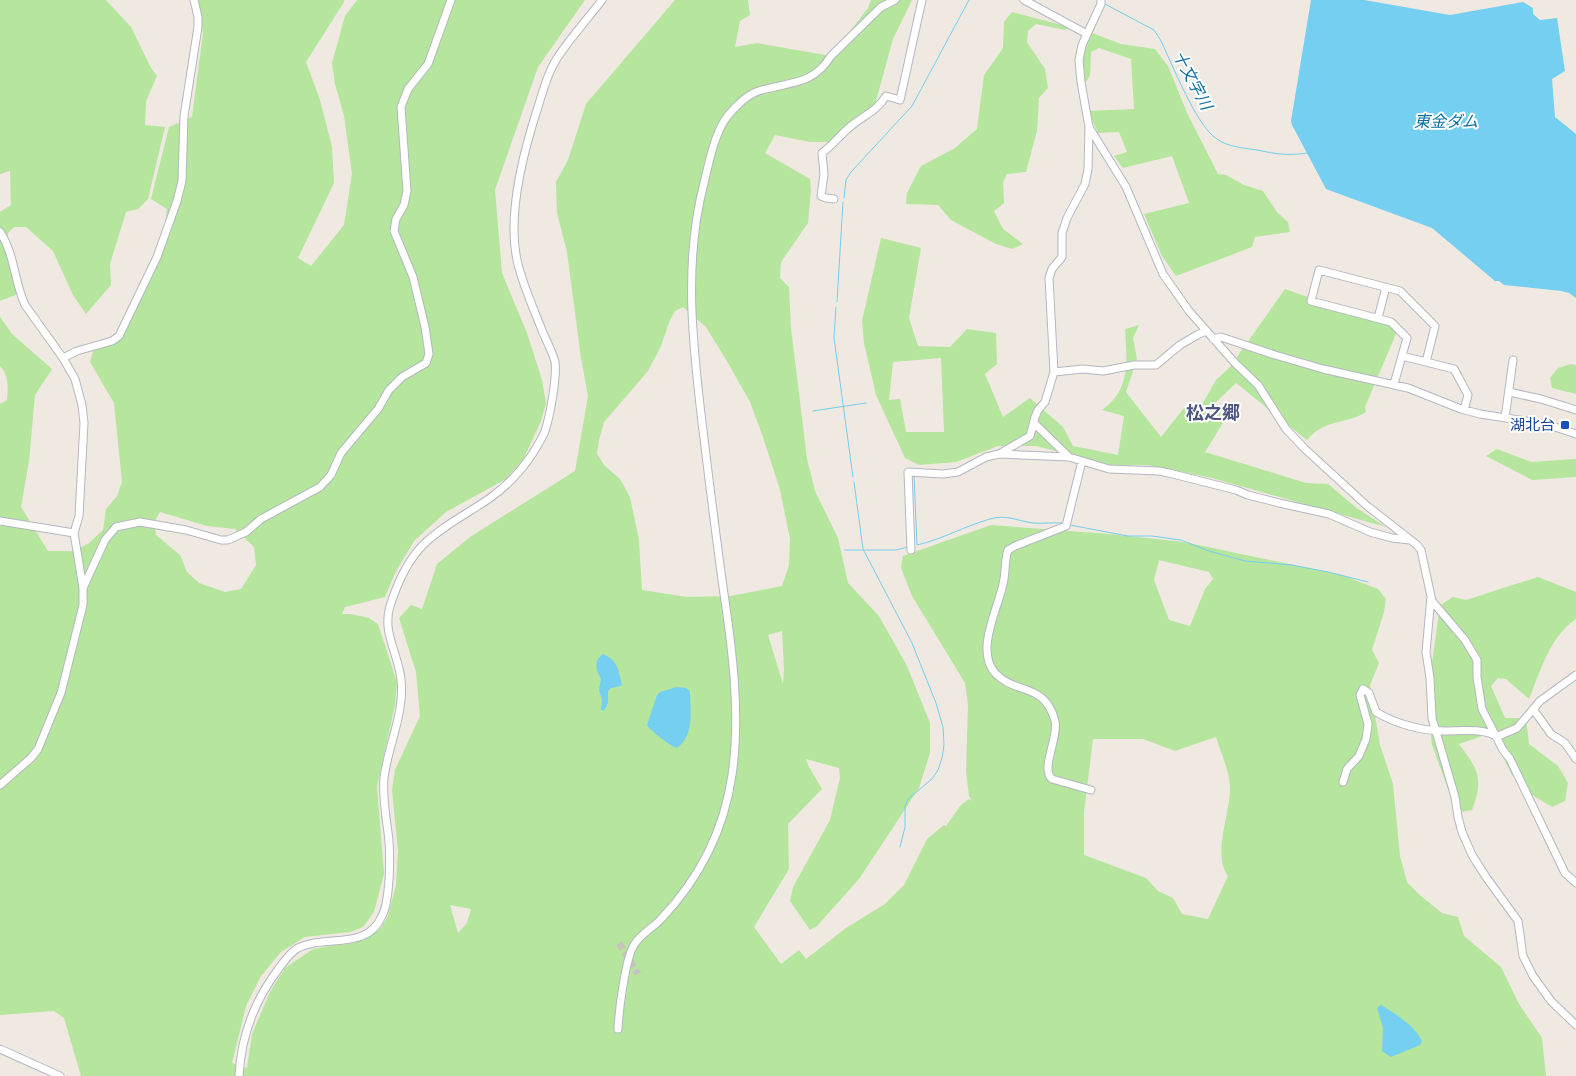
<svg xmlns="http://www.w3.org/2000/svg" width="1576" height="1076" viewBox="0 0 1576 1076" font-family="'Nunito Sans','Noto Sans JP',sans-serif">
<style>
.green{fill:#b6e59e;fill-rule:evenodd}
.water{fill:#75cff0}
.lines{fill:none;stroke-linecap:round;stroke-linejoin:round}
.stream{stroke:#75cff0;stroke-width:1}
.minor-tunnel{stroke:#c8c4bd;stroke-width:7;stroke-dasharray:7 3.5;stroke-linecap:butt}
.minor-casing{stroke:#b4b7c1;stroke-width:9}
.minor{stroke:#fff;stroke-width:7}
.transit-dot{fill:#1a4fb4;stroke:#fff;stroke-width:2}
.labels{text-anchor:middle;stroke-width:4;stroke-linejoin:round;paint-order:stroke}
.transit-label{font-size:15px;fill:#164399;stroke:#fff;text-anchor:end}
.water-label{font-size:16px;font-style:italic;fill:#0d6fa3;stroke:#fff}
.quarter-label{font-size:18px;font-weight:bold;fill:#4d5680;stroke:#fff}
</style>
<rect width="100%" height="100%" fill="#efe9e1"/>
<path class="green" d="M0 0H106L131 27 151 68 157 76 146 101 145 125 165 127 148 199 138 209 126 212 110 264 111 285 86 314 73 295 53 251 26 227H14L8 233V259L21 293 0 301V212L11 205 10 171 0 174Z
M197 0H344V2L306 62 320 100 332 147 334 183 298 258 311 266 344 225 352 174 344 116 335 84 332 63 345 16 357 0H585L538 67 495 190 502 273 527 333 542 380 546 403 541 421 523 460 506 479 446 512 414 541 396 571 385 597 345 607 342 614H351L369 618 378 624 397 682 395 705 377 787 384 874 374 912 363 927 350 932 305 937 281 952 261 976 246 1006 232 1063 247 1068 252 1034 270 992 285 968 313 949 358 941 381 928 388 916 396 885 398 851 392 790 395 770 420 716 416 672 399 618 411 605 422 609 437 564 470 537 575 471 588 396 581 358 567 252 557 213 556 182 568 160 586 104 675 0H748L750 15 740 21 735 47 757 43 831 56 868 8 871 0H912L893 39 874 108 834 142H810L775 135 765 153 810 179 811 190 808 223 781 262 780 278 789 287 791 328 807 459 815 491 838 538 848 583 879 616 907 666 930 723V753L919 788 859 879 817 926 810 930 790 901 793 887 830 820 840 778 839 768 806 759 808 765 822 789 788 824 789 869 754 927 781 964 799 950 806 959 846 928 885 904 904 885 927 839 944 825 946 826 961 805 969 799 972 801 969 796 966 771 968 705 965 683 912 596 901 568 903 556 991 525 1109 534 1184 542 1342 575 1378 589 1386 599 1384 612 1372 650 1379 663 1370 685 1380 745 1393 784 1400 856 1407 882 1421 896 1442 913 1458 917 1464 936 1501 967 1519 1004 1542 1038 1546 1076H81L64 1018 54 1011 0 1015V404L7 400C8 388 9 375 0 366V317L12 334 52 369 35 395 29 461 21 507 48 551H73L88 544 103 530 106 509 117 496 122 482 114 403 90 362 94 348 119 334 138 306 163 238 167 209 151 199 169 127 192 117 203 33ZM683 307 706 327 728 363 750 402 762 434 780 490 790 539 789 565 782 586 731 596 687 597 642 590 639 540 630 497 620 479 605 466 597 454 599 440 604 422 648 371 661 346 670 320 675 311ZM160 512 207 526 235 529 254 547 256 565 241 589 225 592 199 583 187 572 180 555 156 535 154 523ZM1159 560 1209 572 1213 579 1205 589 1190 626 1169 620 1154 580ZM782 631 784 669 783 684 768 635ZM1216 737C1221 754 1230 771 1230 789 1230 815 1212 854 1228 876L1208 919 1182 914 1173 898 1158 891 1146 878 1084 855V812L1093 739H1143L1175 751ZM450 905 471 909 467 923 458 933Z
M1012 12 1069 27 1065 30 1036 24 1028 31 1027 42 1045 69 1048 88 1039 98 1037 131 1026 172 1007 174 1003 182 1004 203 994 211 1003 229 1023 244 1012 249 996 244 951 220 938 205 906 204 907 193 921 166 955 148 977 129 984 75 1003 48 1004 22Z
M1092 33 1121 44 1155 49 1168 66 1188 115 1218 174 1226 175 1244 185 1263 191 1277 212 1288 222 1290 232 1255 237 1252 247 1176 276 1162 256 1144 214 1189 203 1172 156 1123 168 1114 156 1127 152 1119 132 1098 133 1088 111 1134 109 1131 59 1099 48 1091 52 1090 76 1085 83 1083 56Z
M881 238 921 248 909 318 918 346 950 347 967 329 996 333 997 364 985 374 1003 417 1030 398 1063 427 1073 446 1118 455 1124 416 1102 410C1131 390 1127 361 1125 329L1139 325 1133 338 1137 359 1126 392 1161 437 1184 408 1201 406 1216 380 1230 367 1285 289 1398 329 1365 407 1366 412C1346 425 1325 418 1307 440L1236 383 1215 403 1226 418 1205 452 1306 483 1328 484 1358 509 1386 527 1212 478 1148 465H1110L1036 446H998L956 462 919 465 905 458 876 395 864 343 862 321ZM941 358 944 432H906L900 399 889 400 893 362Z
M1571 364 1576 365V394L1552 388 1550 378 1558 368Z
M1497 449 1531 462 1576 459V477L1532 480 1486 456Z
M1538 577 1576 592V619C1550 636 1540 672 1529 699L1506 679 1498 678 1491 686 1505 718H1526L1529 744 1558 766 1568 783 1565 801 1552 807 1532 795 1512 775 1491 733 1459 744C1478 769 1484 779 1472 810L1461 812 1448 789 1432 745 1427 700 1440 605 1453 597 1466 600Z"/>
<path class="water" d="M1311 0H1364L1450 15 1523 2 1533 8V14L1540 20 1557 18 1565 71 1552 79 1555 117 1576 134V298L1569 293 1561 291 1504 285 1499 281H1495L1432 228 1326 189 1292 125 1291 121Z
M603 654C619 661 618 671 622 684L621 686 611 688 608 691V703L604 711 601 710 602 700 599 690 601 679C596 671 593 661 603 654Z
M677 687 686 688 690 691C690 710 695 735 677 748 671 747 650 730 647 725L657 695 660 692Z
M1381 1005C1396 1014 1414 1025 1422 1041L1420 1045 1391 1057 1382 1051 1383 1028 1377 1008Z"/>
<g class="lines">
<path class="stream" d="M1103 3 1154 30 1160 39C1172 63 1196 126 1217 139 1228 147 1244 148 1257 150 1276 154 1288 156 1307 153
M844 198 846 180 851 172 912 106 969 0
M837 302 843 202
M836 307 834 338 853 477
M813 411 866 403
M914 475 917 545C943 539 965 526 990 519 1006 514 1018 521 1033 523 1043 524 1054 522 1064 523
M854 482 863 549 912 643 936 703 943 727 944 745 942 758 938 770 932 779 908 799 905 806V827L900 847
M1070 525 1128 536H1152L1181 540 1209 551 1245 561 1292 565 1328 572 1368 582
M845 550H896L908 547"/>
<path class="minor-tunnel" d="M619 943 638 974"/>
<g class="minor-casing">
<path id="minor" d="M1024 0 1087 34
M1089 127 1126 187 1163 274 1189 311 1235 363 1258 385 1286 429 1305 449 1366 505 1417 545 1421 550 1432 601 1465 640 1477 660V677L1482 709 1503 750 1510 759 1565 873 1576 883
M834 199 826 198 821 196 824 174 822 153C833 145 840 135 851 126 863 116 877 111 886 96L900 100 922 0
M0 232C15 255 14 281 25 305L63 358 75 379 82 405 84 423 79 516 74 533 83 588V605L61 693 38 749 31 758 0 785
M1378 318 1386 287
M1213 339 1221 337 1275 355 1323 369 1408 388 1461 409 1480 414 1546 424 1576 434
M1402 356 1454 369 1468 395 1464 410
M63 358 77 351 112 341 119 336 157 257 177 201 182 181 184 116 198 27V17L194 0
M1054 372 1083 369 1103 371 1134 365H1156L1180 345 1197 335 1206 331
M1394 384 1407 338 1391 322 1311 301 1319 270 1400 291 1435 326 1426 362
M1509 392 1541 399 1576 410
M1505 418 1513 360
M1034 423 1069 457
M999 454 1069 457 1109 469 1159 471 1169 473 1236 490 1248 495 1279 503 1329 514 1370 532 1392 538 1410 540
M1082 461 1066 526 1015 546 1008 550C1004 562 1006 573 1003 584 998 609 975 650 995 673 1015 695 1045 682 1055 721 1059 737 1040 769 1052 779L1091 790
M0 521 74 533
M911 550 908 472 943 474 958 472 986 457 999 454 1030 436 1035 417 1038 410 1045 402 1054 372 1049 278 1052 269 1062 257V233L1067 218 1085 184 1088 169 1089 127 1081 82 1079 60 1082 45 1101 4V0
M83 588 105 540 116 527 140 522 186 530 221 540H228L246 532 261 519 320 487 331 475 341 453 378 409 389 390 402 377 426 363 429 354 425 327 413 277 394 231 396 219 404 205 407 191 401 107 408 89 428 64 451 0
M1431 597 1426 652 1430 678 1432 718 1455 797 1458 817 1462 832 1472 855 1486 877 1518 921 1523 956 1533 976 1551 1001 1576 1025
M1533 709 1551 734 1565 743 1576 759
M1496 737 1517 728 1540 701 1576 675
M1343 782 1347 769 1359 756 1366 739 1368 724 1360 695 1363 689 1369 693 1376 712C1396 724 1422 731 1445 731 1459 731 1483 728 1496 736
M618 1029C619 1010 625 960 634 945 641 933 653 928 661 919 699 879 724 830 732 775 741 714 732 647 723 587 715 529 708 472 701 414 692 337 684 260 704 183 709 163 713 140 724 121 730 112 745 96 756 92 786 81 811 88 831 56L881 7 895 0
M0 1049 60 1076
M239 1076C241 1037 254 1002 277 971 283 963 289 953 298 948 326 934 367 951 382 916 386 909 387 899 388 891 390 875 390 858 389 841 387 821 382 799 384 778 388 745 405 713 401 679 398 653 382 632 390 606 397 584 407 561 423 545 442 526 467 514 490 498 507 486 521 471 533 453 537 446 542 439 545 431 550 416 557 378 555 362 553 353 547 342 543 333 535 312 525 290 519 268 505 221 523 153 538 107 543 91 547 74 556 60 569 39 587 20 602 0"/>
</g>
<use href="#minor" class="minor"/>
</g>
<rect class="transit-dot" x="1560" y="420" width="10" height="10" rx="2.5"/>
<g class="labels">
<g class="transit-label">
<text x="1555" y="430">湖北台</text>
</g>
<g class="water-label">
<text transform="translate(1193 80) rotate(62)" y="6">十文字川</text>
<text x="1446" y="127">東金ダム</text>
</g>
<g class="quarter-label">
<text x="1213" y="419">松之郷</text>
</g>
</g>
</svg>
